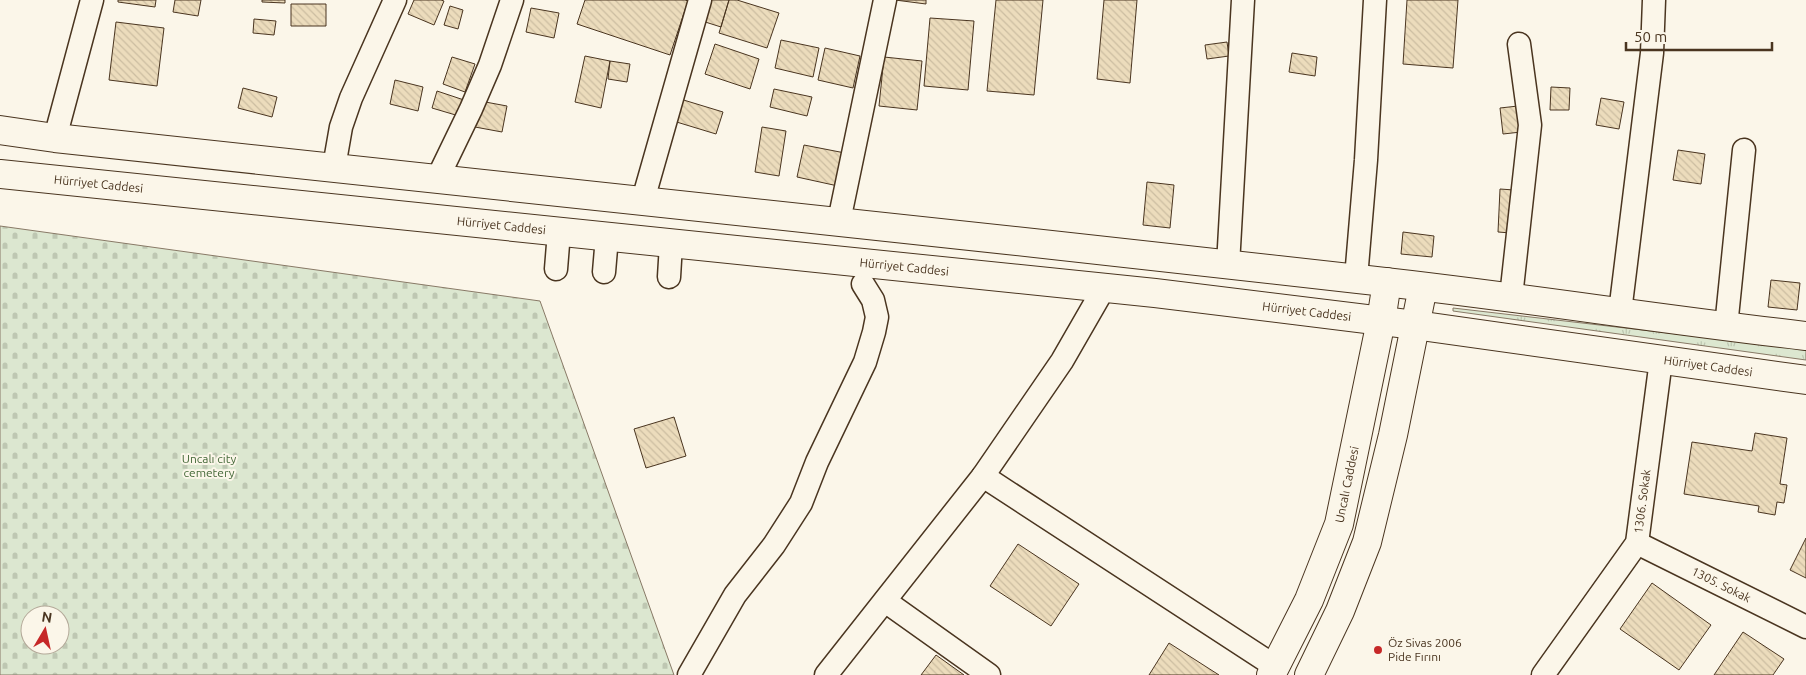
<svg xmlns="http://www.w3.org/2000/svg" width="1806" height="675" viewBox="0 0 1806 675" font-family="Ubuntu,sans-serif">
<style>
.grass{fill:url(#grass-tufts);stroke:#887966}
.cemetery{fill:url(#cemetery-stones);stroke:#887966;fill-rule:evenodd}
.building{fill:url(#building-back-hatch);stroke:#4a3520}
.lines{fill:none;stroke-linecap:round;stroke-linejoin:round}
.minor-casing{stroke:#4a3520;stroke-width:25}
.major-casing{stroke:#4a3520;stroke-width:30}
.highway-casing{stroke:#4a3520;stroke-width:30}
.minor{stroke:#fbf6e9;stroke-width:22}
.major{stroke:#fbf6e9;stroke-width:28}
.highway{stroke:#fbf6e9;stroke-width:28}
.poi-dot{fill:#c62828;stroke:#fbf6e9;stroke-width:2}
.labels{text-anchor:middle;stroke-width:4;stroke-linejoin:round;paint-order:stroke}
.street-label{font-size:12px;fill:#4a3520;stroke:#fbf6e9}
.park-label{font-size:12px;fill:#436837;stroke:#fbf6e9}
.poi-label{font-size:12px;fill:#4a3520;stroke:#fbf6e9;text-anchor:start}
</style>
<defs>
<pattern id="grass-tufts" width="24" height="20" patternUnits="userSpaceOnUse" patternTransform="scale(1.25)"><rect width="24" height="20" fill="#dce7d0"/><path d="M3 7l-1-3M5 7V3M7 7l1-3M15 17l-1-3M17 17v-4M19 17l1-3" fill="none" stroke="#bec7b2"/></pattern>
<pattern id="cemetery-stones" width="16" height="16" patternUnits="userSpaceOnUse" patternTransform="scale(1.25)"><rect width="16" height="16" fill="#dce7d0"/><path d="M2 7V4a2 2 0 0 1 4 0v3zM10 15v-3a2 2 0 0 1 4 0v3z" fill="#bec7b2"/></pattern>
<pattern id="building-back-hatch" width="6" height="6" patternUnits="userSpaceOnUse" patternTransform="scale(1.25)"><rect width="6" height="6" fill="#ecdcbc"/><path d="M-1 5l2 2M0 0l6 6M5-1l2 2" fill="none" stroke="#ccbda1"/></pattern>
</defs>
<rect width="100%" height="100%" fill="#fbf6e9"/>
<path class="grass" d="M1453 308 1806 349V360L1453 311Z"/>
<path class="cemetery" d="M0 226 540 301 674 675H0ZM30 615H60V645H30Z"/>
<path class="building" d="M118 0H156L155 7 118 2Z
M175 0H201L198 16 173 12Z
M262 0H285V3L262 2Z
M414 0H441L444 1 434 25 408 14Z
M585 0H685L688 1 670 55 577 24Z
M705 0H729L721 27 699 20Z
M729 0H737L779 13 767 48 719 33Z
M895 0H926V4Z
M996 0H1043L1034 95 987 91Z
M1104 0H1137L1130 83 1097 79Z
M1407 0H1458L1453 68 1403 64Z
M291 4H326V26H291Z
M450 6 463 10 458 29 444 25Z
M531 8 559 13 554 38 526 32Z
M930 18 974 21 968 90 924 86Z
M254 19 276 21 274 35 253 33Z
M116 22 164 28 157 86 109 80Z
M781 40 819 48 813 77 775 68Z
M1227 42 1229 56 1207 59 1205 45Z
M715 44 759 59 750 89 705 74Z
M825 48 860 56 853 88 818 80Z
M1292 53 1317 57 1315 76 1289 72Z
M585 56 610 61 601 108 575 102Z
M452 57 475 64 465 92 443 84Z
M884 57 922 61 917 110 879 106Z
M610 61 630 64 627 82 608 79Z
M395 80 423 87 418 111 390 104Z
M1551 87 1570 88 1569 110H1550Z
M243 88 277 97 272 117 238 108Z
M774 89 812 97 807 116 770 107Z
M437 91 464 100 459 116 432 108Z
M677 98 723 112 716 134 670 120Z
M1601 98 1624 102 1619 129 1596 125Z
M480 101 507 106 502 132 475 127Z
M1518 106 1521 132 1503 134 1500 108Z
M762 127 786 131 779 176 755 172Z
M804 145 845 153 838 186 797 177Z
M1678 150 1705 154 1701 184 1673 180Z
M1147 182 1174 185 1170 228 1143 225Z
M1500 189 1514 190 1511 233 1498 232Z
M1403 232 1434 236 1432 257 1401 254Z
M1771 280 1800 283 1797 310 1768 307Z
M674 417 686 456 646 468 634 429Z
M1755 433 1787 438 1780 484 1787 485 1784 503 1777 502 1775 515 1758 512 1759 506 1684 494 1692 442 1752 451Z
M1806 538V578L1790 570Z
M1018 544 1079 584 1051 626 990 586Z
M1652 583 1711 625 1679 670 1620 629Z
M1743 632 1784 659 1773 675H1714Z
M1169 643 1219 675H1149Z
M936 655 964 675H921Z"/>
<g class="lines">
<g class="minor-casing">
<g id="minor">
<path d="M55 138 92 0"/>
<path d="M334 167 341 127 351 98 395 0"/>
<path d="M440 179 442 169 471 109 490 65 512 0"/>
<path d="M643 200 700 0"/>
<path d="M839 221 885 0"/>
<path d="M1228 265 1243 0"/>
<path d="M556 269 559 232"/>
<path d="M604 272 607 237"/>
<path d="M669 277 671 244"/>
<path d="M1356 278 1366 160 1375 0"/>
<path d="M1511 297 1530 125 1519 44"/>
<path d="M1620 312 1652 53 1654 0"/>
<path d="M1726 327 1744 150"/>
<path d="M983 476 1276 667"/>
<path id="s1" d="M1637 543 1806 627"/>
<path d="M885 601 989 675"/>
<path d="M689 675 735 595 774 545 801 503 817 462 865 362 874 332 877 317 873 300 863 284"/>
<path d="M826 675 983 476 1062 361 1104 288"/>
<path id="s2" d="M1543 675 1637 543 1661 360"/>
</g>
</g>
<g class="major-casing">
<g id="major">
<path id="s3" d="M1271 675 1309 600 1339 524 1381 321 1387 282"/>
<path d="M1309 675 1340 611 1367 542 1393 435 1423 287"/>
</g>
</g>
<g class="highway-casing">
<g id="highway">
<path d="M0 130 55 138C490 184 924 230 1358 279 1508 295 1656 319 1806 336"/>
<path id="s4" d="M0 174 1155 293 1415 325 1806 380"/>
</g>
</g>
<use href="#minor" class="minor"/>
<use href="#major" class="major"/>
<use href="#highway" class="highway"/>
</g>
<circle class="poi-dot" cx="1378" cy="650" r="5"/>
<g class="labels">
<g class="street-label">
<text dy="4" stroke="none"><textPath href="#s4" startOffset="99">Hürriyet Caddesi</textPath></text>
<text dy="4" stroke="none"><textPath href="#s4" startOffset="504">Hürriyet Caddesi</textPath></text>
<text dy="4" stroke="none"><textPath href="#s4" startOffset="909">Hürriyet Caddesi</textPath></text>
<text dy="4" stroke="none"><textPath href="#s4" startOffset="1314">Hürriyet Caddesi</textPath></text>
<text dy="4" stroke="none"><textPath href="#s4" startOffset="1719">Hürriyet Caddesi</textPath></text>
<text dy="4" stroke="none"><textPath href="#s3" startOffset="206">Uncalı Caddesi</textPath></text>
<text dy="4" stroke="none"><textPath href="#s2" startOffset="204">1306. Sokak</textPath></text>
<text dy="4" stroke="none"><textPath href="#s1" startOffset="94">1305. Sokak</textPath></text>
</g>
<g class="park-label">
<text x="209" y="463">Uncalı city<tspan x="209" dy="14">cemetery</tspan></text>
</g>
<g class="poi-label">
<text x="1388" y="647">Öz Sivas 2006<tspan x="1388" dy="14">Pide Fırını</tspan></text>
</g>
</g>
<g transform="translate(45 630) rotate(9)"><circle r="24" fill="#fbf6e9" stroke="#b4a999"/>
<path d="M0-4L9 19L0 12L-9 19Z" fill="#c62828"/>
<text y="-8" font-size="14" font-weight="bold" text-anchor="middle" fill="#4a3520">N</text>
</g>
<path d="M1626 42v8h146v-8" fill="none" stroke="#4a3520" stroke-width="2.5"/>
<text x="1634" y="42" font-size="15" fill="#4a3520" stroke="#fbf6e9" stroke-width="4" paint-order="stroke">50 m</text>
</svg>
